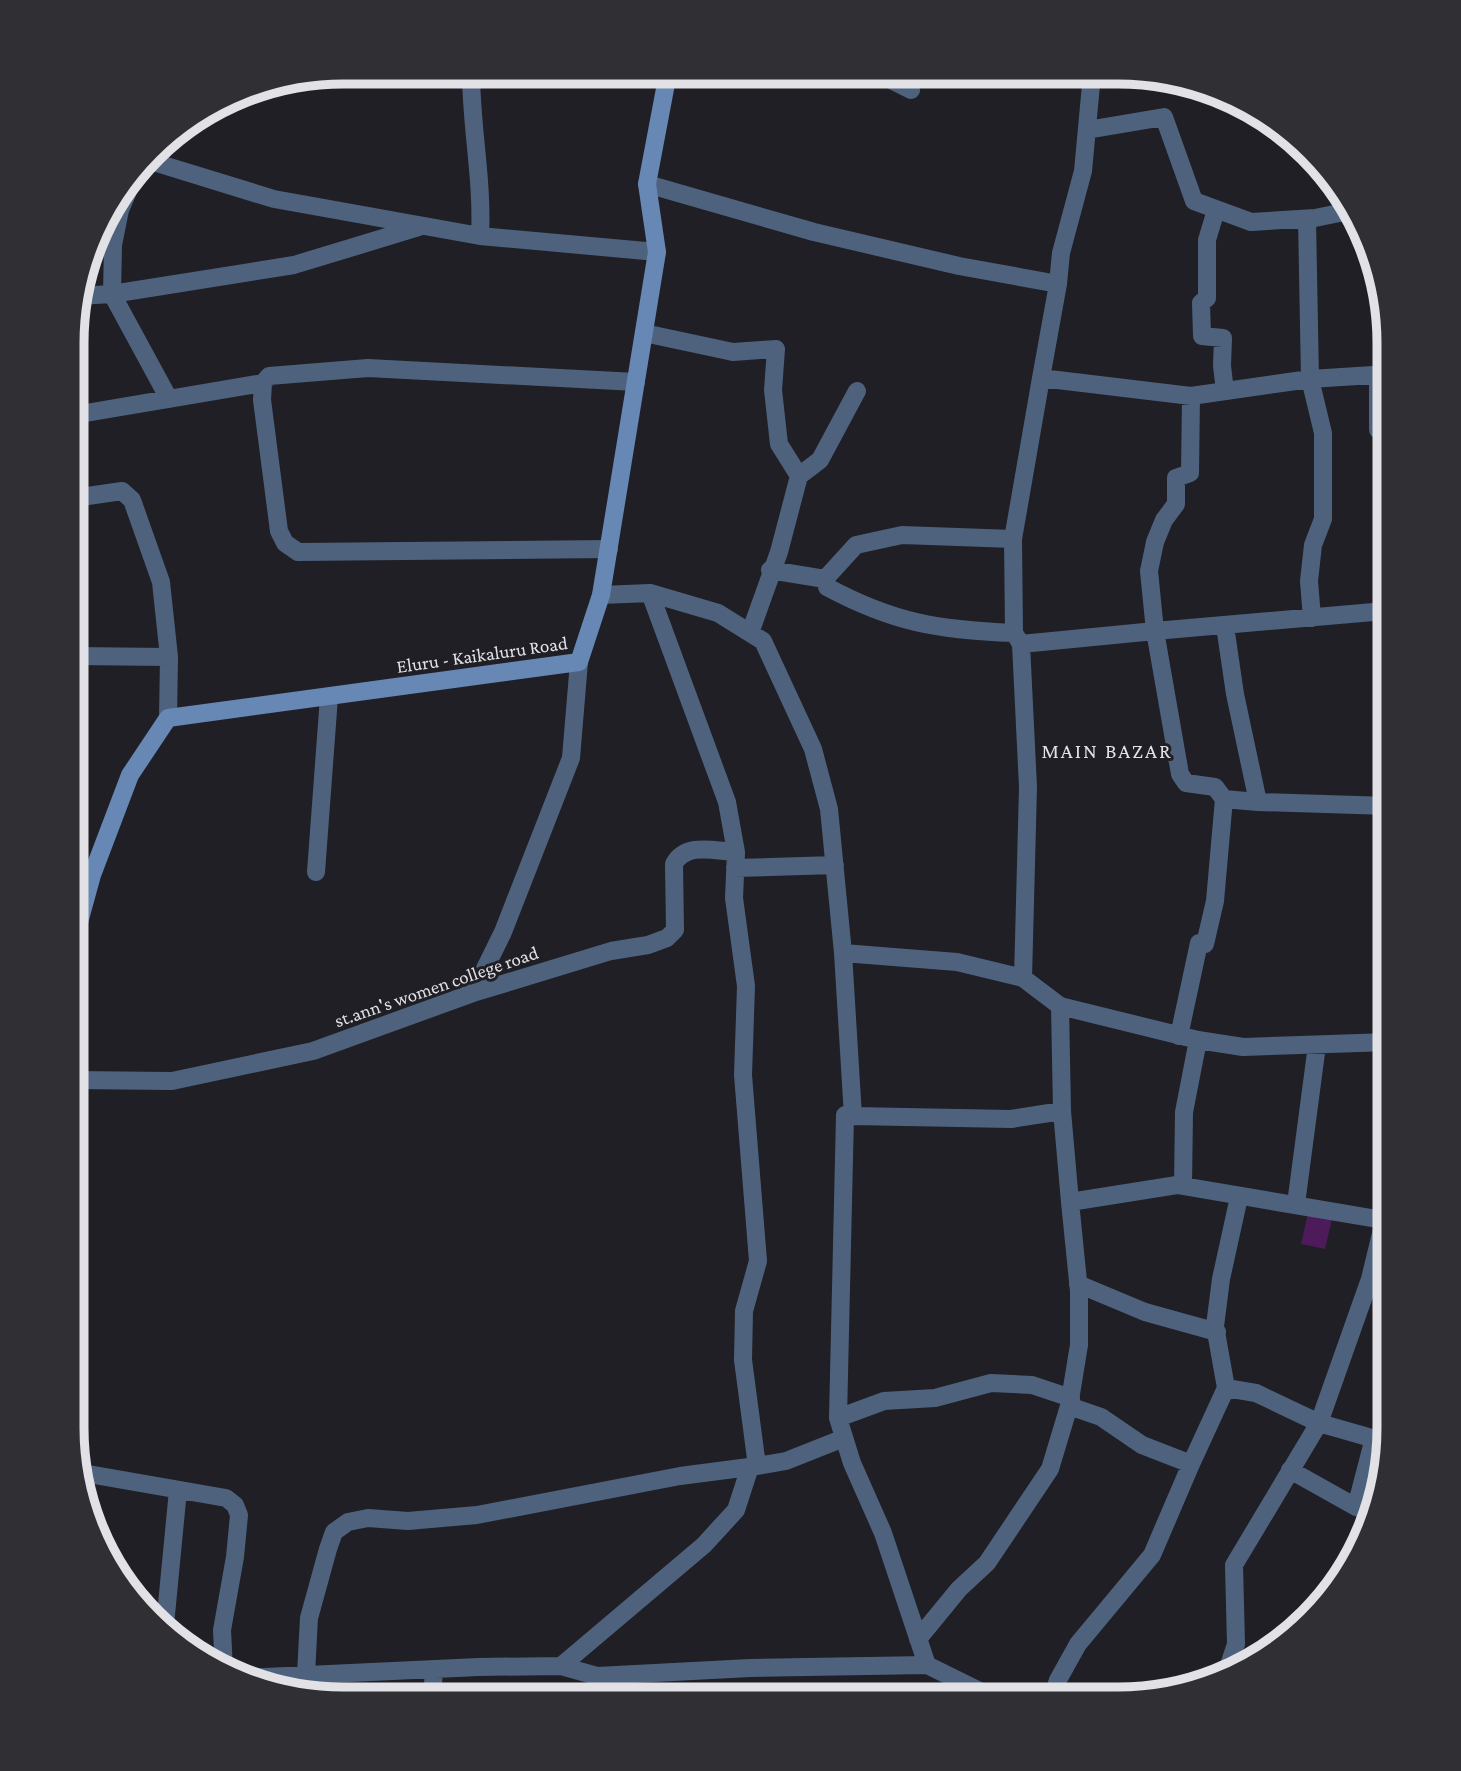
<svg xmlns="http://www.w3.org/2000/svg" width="1461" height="1771" viewBox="0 0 1461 1771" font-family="'Crimson Pro',serif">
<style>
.building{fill:#4d1b59}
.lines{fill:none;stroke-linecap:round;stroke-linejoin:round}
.street{stroke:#4e627e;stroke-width:18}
.secondary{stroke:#6787b5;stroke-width:18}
.labels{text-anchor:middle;stroke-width:6;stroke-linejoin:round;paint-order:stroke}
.street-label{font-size:19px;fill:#e1e1e6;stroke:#1f1f25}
.neighbourhood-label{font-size:21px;letter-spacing:2px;fill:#e1e1e6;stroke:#1f1f25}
.rim{fill:none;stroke:#e1e1e6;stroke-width:9}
</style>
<rect width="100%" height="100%" fill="#1f1f25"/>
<path class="building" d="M1309 1209 1333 1215 1325 1249 1301 1244Z"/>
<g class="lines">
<path class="street" d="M471 72C471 127 483 181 480 236
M877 73 911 90
M1087 130 1164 117 1194 201 1251 222 1315 218 1354 210
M147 160 274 199 480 236 657 252
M135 175 120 210 113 245 112 294 169 399
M647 184 814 232 959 266 1058 284 1061 253 1083 171 1092 74
M1216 210 1207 240V298L1201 303 1202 336 1223 338 1222 366 1225 391
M1307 219 1310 379 1389 374
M1058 284 1041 378 1191 396 1310 379 1323 433V519L1313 545 1309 581 1312 618
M78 296 112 294 294 265 419 227
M644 333 733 352 776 349 773 390 779 444 799 476
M1378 375V430H1386L1388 441 1385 611
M1041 378 1013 539 1014 633 1021 644 1155 631 1180 774 1186 783 1215 787 1224 799 1215 901 1205 944 1199 943 1179 1036
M1191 396 1190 473 1176 478V504L1164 520 1155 542 1149 571 1155 631 1385 611 1389 660
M74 415 263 383
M1013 539 902 535 856 545 825 579 827 587C894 623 939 630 1014 633
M609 549 298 552 285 543 279 531 262 400 263 383 269 376 368 368 636 382
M770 570 825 579
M650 593 727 802 736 852 734 898 746 986 743 1075 758 1261 744 1311 743 1360 757 1466 786 1461 844 1438
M601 595 650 593 718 613 763 641 813 749 829 809 843 953 957 962 1023 978 1028 787 1021 644
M750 633 779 552 799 476 820 460 857 391
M73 656 169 657 161 582 132 500 122 491 74 498
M168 718 169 657
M1224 799 1258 802 1235 694 1225 626
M1258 802 1389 806
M735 868 835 865
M316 872 329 697
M843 953 853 1116 1011 1119 1062 1111 1060 1006
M1023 978 1060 1006 1198 1040 1243 1047 1389 1042
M473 993 503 932 571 758 579 662
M72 1080 172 1081 313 1051 473 993 611 951 648 945 667 938 675 930 674 864C686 842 714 851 736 852
M1062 1111 1070 1202 1177 1185 1389 1221
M853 1116 845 1115 838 1418 852 1463 883 1533 927 1665
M1183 1186 1184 1112 1198 1040
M1296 1204 1317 1045
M1078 1284 1145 1312 1217 1332
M1226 1388 1256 1393 1319 1423 1389 1443
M838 1418 884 1401 935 1398 991 1383 1032 1385 1071 1398
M1191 1464 1226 1388 1215 1326 1221 1279 1239 1197
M1290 1470 1356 1507 1375 1513
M77 1472 226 1498 235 1505 239 1515 235 1557 222 1630 224 1670
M1356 1507 1374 1438
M165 1625 178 1490
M918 1639 959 1589 987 1563 1050 1469 1069 1406
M561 1666 704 1545 736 1510 749 1470
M1227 1671 1236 1644 1234 1565 1319 1423 1370 1279 1384 1221
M306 1674 309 1618 328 1549 334 1532 348 1522 368 1518 408 1521 477 1515 680 1476 757 1466
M242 1678 478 1667 561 1666 597 1676 750 1668 927 1665 996 1699
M432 1699 434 1670
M597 1699V1676
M1052 1699 1058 1680 1078 1644 1152 1555 1191 1464 1142 1445 1101 1417 1069 1406 1079 1345V1291L1070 1202"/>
<path class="secondary" d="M73 944 92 875 130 775 168 718 579 662 601 595 657 252 647 184 668 73"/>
</g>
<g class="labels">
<g class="street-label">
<text transform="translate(482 654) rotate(-8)" y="7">Eluru - Kaikaluru Road</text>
<text transform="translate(436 986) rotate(-19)" y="7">st.ann's women college road</text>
</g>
<g class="neighbourhood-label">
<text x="1107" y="758">MAIN BAZAR</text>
</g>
</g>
<path d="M0 0H1461V1771H0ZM343 84H1118A259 259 0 0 1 1377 343V1428A259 259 0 0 1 1118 1687H343A259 259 0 0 1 84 1428V343A259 259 0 0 1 343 84Z" fill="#2f2f34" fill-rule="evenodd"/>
<path class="rim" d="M343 84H1118A259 259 0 0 1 1377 343V1428A259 259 0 0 1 1118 1687H343A259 259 0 0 1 84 1428V343A259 259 0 0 1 343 84Z"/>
</svg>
